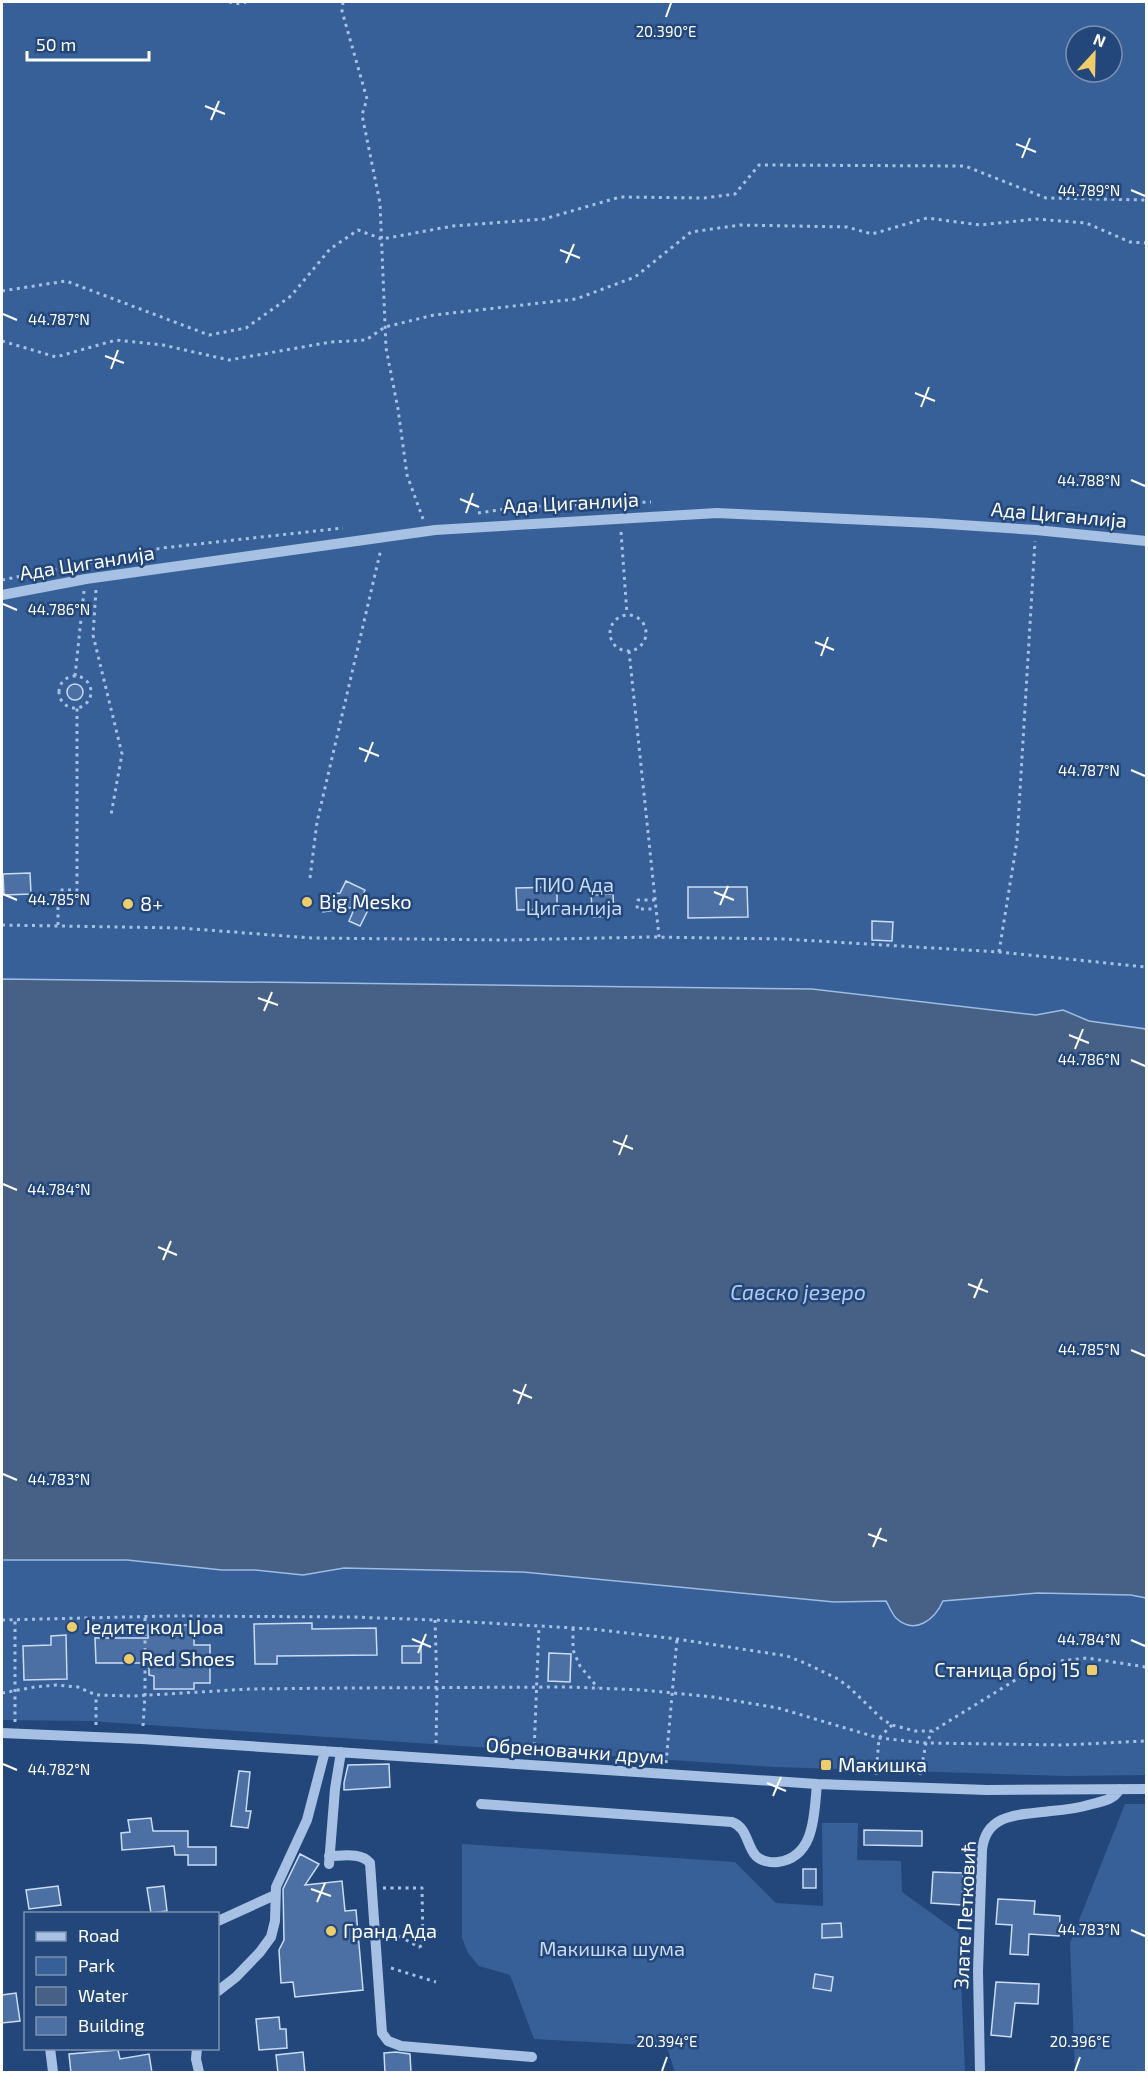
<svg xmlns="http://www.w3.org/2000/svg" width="1148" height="2074" viewBox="0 0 1148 2074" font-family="'Exo 2',sans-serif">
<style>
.green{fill:#386098;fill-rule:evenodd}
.water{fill:#476186;stroke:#9cbbe5;stroke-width:1.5}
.building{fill:#4c70a3;stroke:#cadbf4;stroke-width:1.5}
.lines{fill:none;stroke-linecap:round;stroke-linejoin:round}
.path{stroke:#a7c1e4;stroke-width:3;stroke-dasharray:3 4.5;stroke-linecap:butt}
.minor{stroke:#a7c1e4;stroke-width:10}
.ticks{fill:none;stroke:#fff;stroke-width:2}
.poi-dot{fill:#eecd6b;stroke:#24477b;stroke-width:2}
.labels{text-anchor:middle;stroke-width:5;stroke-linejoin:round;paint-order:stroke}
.street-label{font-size:20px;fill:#fff;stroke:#24477b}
.park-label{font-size:20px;fill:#cadbf4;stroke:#24477b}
.poi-label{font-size:20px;fill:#fff;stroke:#24477b;text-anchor:start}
.water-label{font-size:21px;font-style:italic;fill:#b2cbec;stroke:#24477b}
.ticks-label{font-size:15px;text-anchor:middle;fill:#fff;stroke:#24477b;stroke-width:5;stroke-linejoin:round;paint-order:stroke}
</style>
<rect width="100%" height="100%" fill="#24477b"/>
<path class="green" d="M2 2H1146V1775L1067 1776 775 1767 90 1721 2 1720ZM1076 36H1112V72H1076Z
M1125 1804H1146V2072H1075L1070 1943Z
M822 1823H858L857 1860 901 1861 902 1892 959 1933 965 2072H675L666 2044 648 2045 534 2039 510 1975 479 1966 468 1953 462 1938V1844L735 1862 776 1903 823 1906Z"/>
<path class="water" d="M2 979 812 989 1036 1015 1063 1010 1089 1021 1146 1029V1598L1131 1595 1038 1593 943 1601C935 1619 915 1636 896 1618 892 1614 889 1606 886 1601L834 1602 523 1572 344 1568 303 1575 255 1570H222L127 1560H2Z"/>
<path class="building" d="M67 692a8 8 0 1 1 16 0a8 8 0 1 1-16 0Z
M30 873 31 894 4 895 3 874Z
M346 881 365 890 358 905 368 910 360 926 349 921 355 907 323 912 320 896 340 893Z
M557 887V909L517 910 516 888Z
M688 887H747L748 917 688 918Z
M613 894 614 916 593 917 591 895Z
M872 921 893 922 892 941 872 940Z
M312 1623V1629L376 1628 377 1655 277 1656V1664H255L254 1624Z
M148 1625H189V1635H194V1645H210V1683H194V1689H154V1676L149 1675V1663H96L95 1638H148Z
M66 1635 67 1679 24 1680 23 1646 51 1645V1636Z
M402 1646H421V1663H402Z
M549 1653 571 1654 570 1682 548 1681Z
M389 1764 390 1787 344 1790V1783L348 1765Z
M239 1771 250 1772 246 1811H251L248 1828 231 1826Z
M151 1818 153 1831H188V1847H216V1865H188V1855H175L174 1846 122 1850 121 1833 130 1832 128 1820Z
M864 1830 922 1831V1846L864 1845Z
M300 1854 319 1864 305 1885 342 1881 345 1911 356 1910 363 1990 295 1997 293 1982 281 1983 279 1950 284 1940 283 1889Z
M803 1869H816V1888H803Z
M933 1872 963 1873 962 1905 931 1903Z
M58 1886 61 1905 29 1909 26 1890Z
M164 1886 167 1911 151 1913 147 1888Z
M998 1899 1035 1901 1034 1914 1060 1916 1059 1936 1029 1934 1028 1955 1010 1954 1012 1925 996 1924Z
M841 1923 842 1937 822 1938V1924Z
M815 1974 833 1977 831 1991 813 1988Z
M996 1982 1039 1984 1038 2004 1015 2003 1011 2037 991 2035Z
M16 1993 20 2021 2 2023V1995Z
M279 2017 280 2029H286L287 2048 259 2050 256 2019Z
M118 2050 120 2059 149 2054 152 2073H71L69 2054Z
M303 2052 305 2073H278L276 2055Z
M396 2052 410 2054 411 2073H385L384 2053Z"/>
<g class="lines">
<path class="path" d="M229 2 241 4 246 2
M343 2 342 11 367 99 362 115 380 203 386 348 398 409 407 475 423 519
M2 291 66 281 209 335 246 328 291 296 330 249 358 230 382 239 453 226 544 219 620 197 704 198 735 194 759 165 965 166 1046 198 1146 200
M2 341 56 357 116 340 163 345 229 360 331 342 366 340 385 327 434 315 576 299 635 277 691 232 740 225 847 227 872 234 927 218 980 225 1036 219 1086 223 1130 242 1146 243
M478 513 519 507 651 502
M621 532 627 614
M2 580 162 548 343 528
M96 590 93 635 122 754 111 815
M610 633a18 18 0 1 1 36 0a18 18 0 1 1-36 0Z
M629 651 659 937
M59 692a16 16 0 1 1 32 0a16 16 0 1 1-32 0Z
M75 676 84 591
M310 878 317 822 381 549
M655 900H638L637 909H656
M2 925 181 928 311 938 506 940 651 937 784 939 999 952 1146 967
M58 925V890H77V708
M999 952 1017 841 1035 541
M2 1620 168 1616 352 1617 435 1620 592 1629 677 1639 787 1656 805 1663 838 1679 850 1688 882 1719 892 1725 915 1731H933L1017 1679 1060 1661 1087 1658 1146 1667
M435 1620 437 1688 436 1747
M573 1628V1650L580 1666 598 1688
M2 1693 35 1687 56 1685 78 1687 96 1695 134 1696 249 1689 345 1688 569 1687 643 1690 713 1697 778 1708 879 1738 926 1743 1063 1745 1146 1741
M15 1722V1619
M96 1725V1695
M143 1726 145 1695V1617
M534 1753 539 1626
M666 1763 677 1639
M876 1775 879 1738 892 1725
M920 1775 926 1743 933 1731
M383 1888H422L423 1945 419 1947 399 1936H389
M391 1968 436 1982"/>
<path class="minor" d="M2 595 86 579 435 530 717 513 931 523 1036 530 1146 541
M2 1733 142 1739 817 1784 987 1790 1146 1789
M481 1804 732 1822C748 1828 746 1845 756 1856 761 1861 771 1863 778 1862 816 1857 814 1812 817 1784
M329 1856C342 1856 361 1852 370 1863L382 2033 388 2041 401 2046 532 2057
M329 1864 335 1789 341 1752
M218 1921 275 1895
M218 1991 236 1977 260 1952 271 1937 275 1921 276 1887 307 1820 325 1751
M50 2048 53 2072
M197 2048 196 2059 199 2072
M980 2072 978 1971 982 1850C986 1812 1021 1815 1051 1811 1065 1810 1079 1808 1092 1804 1104 1801 1113 1800 1120 1789"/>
</g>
<path class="ticks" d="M666 17 671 3M205 106 225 114M211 120 219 101M1016 144 1036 152M1022 158 1030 138M1131 190 1145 196M560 250 580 258M566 263 574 244M3 314 17 320M105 356 124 363M111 369 118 350M915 393 935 401M921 407 929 387M1131 480 1145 486M460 499 479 507M466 513 473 493M3 604 17 610M815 642 834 650M821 656 828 637M359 748 379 756M365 762 373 742M1131 770 1145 776M714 892 734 900M3 894 17 900M720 905 728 886M258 998 278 1005M264 1011 272 992M1069 1035 1089 1043M1075 1049 1083 1029M1131 1060 1145 1066M613 1141 633 1149M619 1155 627 1135M3 1184 17 1190M158 1247 177 1255M163 1260 171 1241M968 1284 988 1292M974 1298 982 1279M1131 1350 1145 1356M513 1390 532 1398M518 1404 526 1384M3 1474 17 1480M868 1534 887 1541M873 1547 881 1528M412 1639 431 1647M1131 1640 1145 1646M418 1653 426 1634M3 1764 17 1770M767 1783 786 1791M773 1796 781 1777M311 1889 331 1896M317 1902 325 1883M1131 1930 1145 1936M662 2071 667 2057M1075 2071 1080 2057"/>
<g class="poi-dot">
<circle cx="307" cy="902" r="6"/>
<circle cx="128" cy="904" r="6"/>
<circle cx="72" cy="1627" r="6"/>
<circle cx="129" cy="1659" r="6"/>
<rect x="1086" y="1664" width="12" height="12" rx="3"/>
<rect x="820" y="1759" width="12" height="12" rx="3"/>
<circle cx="331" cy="1931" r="6"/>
</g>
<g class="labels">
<g class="street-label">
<text transform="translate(571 503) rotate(-3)" y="7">Ада Циганлија</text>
<text transform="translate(1059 515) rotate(5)" y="7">Ада Циганлија</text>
<text transform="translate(87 563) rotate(-9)" y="7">Ада Циганлија</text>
<text transform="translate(575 1751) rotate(4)" y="7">Обреновачки друм</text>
<text transform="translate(965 1915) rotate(-87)" y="7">Злате Петковић</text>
</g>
<g class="park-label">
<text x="574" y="892">ПИО Ада<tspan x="574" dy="23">Циганлија</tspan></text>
<text x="612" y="1956">Макишка шума</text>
</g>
<g class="poi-label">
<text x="319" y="909">Big Mesko</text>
<text x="140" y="911">8+</text>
<text x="84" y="1634">Једите код Џоа</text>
<text x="141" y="1666">Red Shoes</text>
<text x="1080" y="1677" text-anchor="end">Станица број 15</text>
<text x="838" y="1772">Макишка</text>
<text x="343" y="1938">Гранд Ада</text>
</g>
<g class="water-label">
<text x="798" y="1300">Савско језеро</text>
</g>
</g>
<g class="ticks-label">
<text x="666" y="37">20.390°E</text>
<text x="1089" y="196">44.789°N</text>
<text x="59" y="325">44.787°N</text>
<text x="1089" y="486">44.788°N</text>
<text x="59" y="615">44.786°N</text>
<text x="1089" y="776">44.787°N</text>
<text x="59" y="905">44.785°N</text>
<text x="1089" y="1065">44.786°N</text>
<text x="59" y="1195">44.784°N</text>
<text x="1089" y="1355">44.785°N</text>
<text x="59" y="1485">44.783°N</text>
<text x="1089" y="1645">44.784°N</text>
<text x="59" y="1775">44.782°N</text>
<text x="1089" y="1935">44.783°N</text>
<text x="667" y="2047">20.394°E</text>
<text x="1080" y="2047">20.396°E</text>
</g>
<rect width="1148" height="2074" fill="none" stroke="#ffffff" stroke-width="6"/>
<rect x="24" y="1912" width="195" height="138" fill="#24477b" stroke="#7c91b0" stroke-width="1.5"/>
<rect x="36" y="1932" width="30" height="9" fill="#a7c1e4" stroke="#7c91b0" stroke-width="1.5"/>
<text x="78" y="1942" font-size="18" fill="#ffffff">Road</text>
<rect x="36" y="1957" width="30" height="18" fill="#386098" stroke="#7c91b0" stroke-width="1.5"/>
<text x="78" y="1972" font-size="18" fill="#ffffff">Park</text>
<rect x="36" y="1987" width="30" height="18" fill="#476186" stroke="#7c91b0" stroke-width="1.5"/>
<text x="78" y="2002" font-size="18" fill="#ffffff">Water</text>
<rect x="36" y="2017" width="30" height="18" fill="#4c70a3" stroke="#7c91b0" stroke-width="1.5"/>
<text x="78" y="2032" font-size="18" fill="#ffffff">Building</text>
<g transform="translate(1094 54) rotate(22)"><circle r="28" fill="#24477b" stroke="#7c91b0" stroke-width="1.5"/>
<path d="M0-4.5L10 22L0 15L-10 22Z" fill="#eecd6b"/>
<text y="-9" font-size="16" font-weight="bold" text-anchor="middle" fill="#ffffff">N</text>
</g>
<path d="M27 51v9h122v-9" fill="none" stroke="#ffffff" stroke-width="3"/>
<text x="36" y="51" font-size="18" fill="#ffffff" stroke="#24477b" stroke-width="4.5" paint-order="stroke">50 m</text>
</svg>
